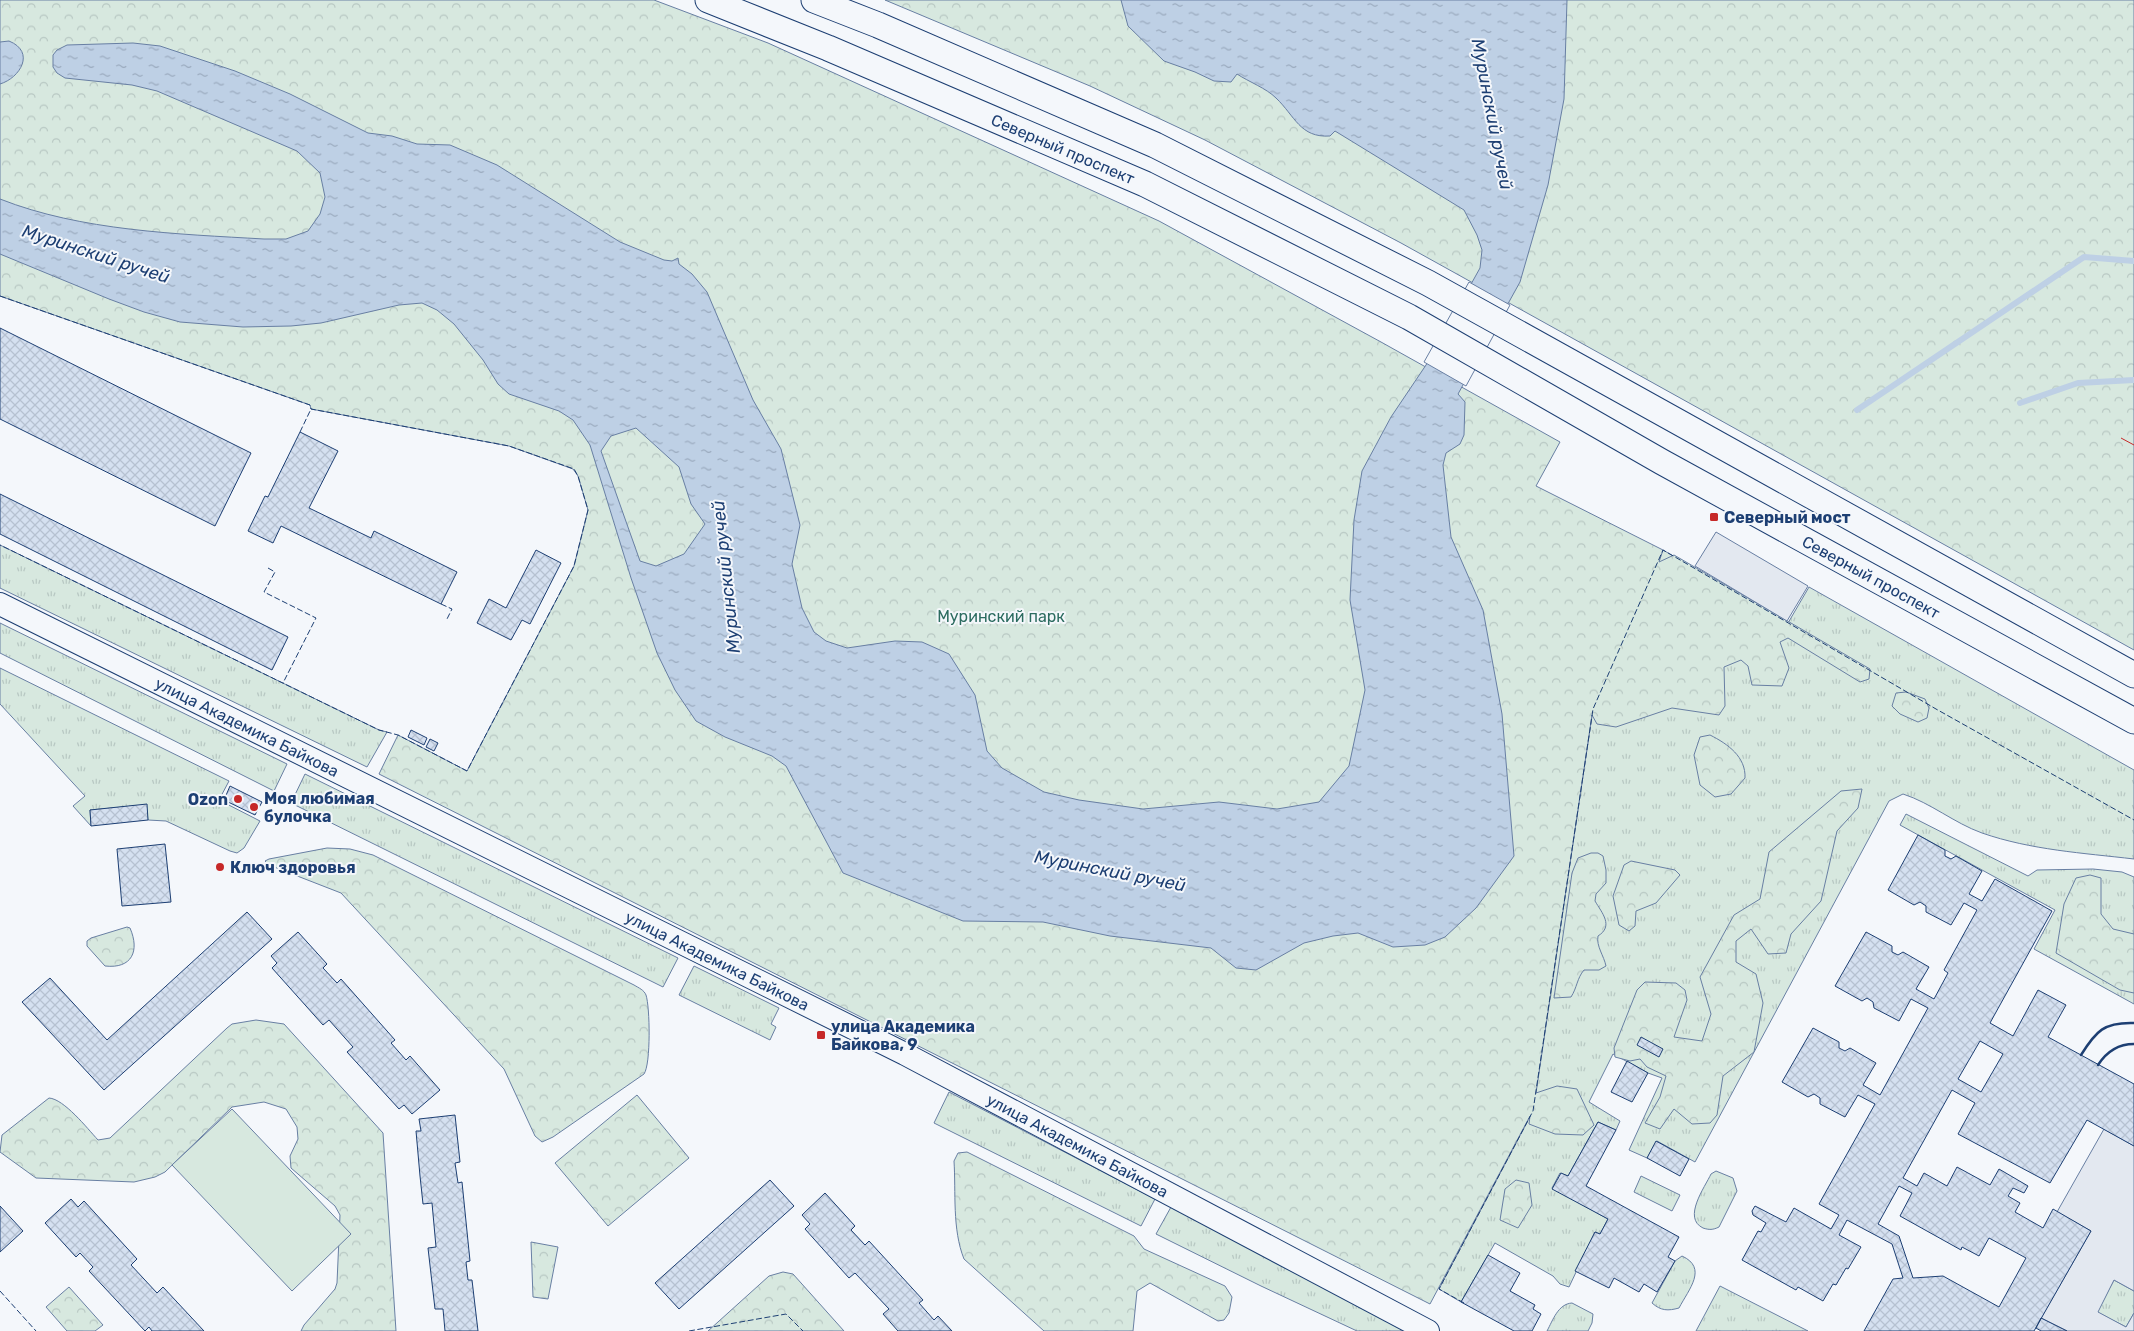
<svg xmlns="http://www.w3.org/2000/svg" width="2134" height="1331" viewBox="0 0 2134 1331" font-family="Rubik,sans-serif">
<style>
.grass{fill:url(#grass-tufts);stroke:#687fa3}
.forest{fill:url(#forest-crowns);stroke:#687fa3}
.pitch{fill:#d7e8df;stroke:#687fa3}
.parking{fill:#e3e8f0;stroke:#687fa3}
.water{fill:url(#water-ripples);stroke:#687fa3;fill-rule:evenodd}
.pier{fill:#f4f7fb;stroke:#687fa3}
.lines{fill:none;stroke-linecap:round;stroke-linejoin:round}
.stream{stroke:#bed0e5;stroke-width:6}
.building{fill:url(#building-cross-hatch);stroke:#1d3f73;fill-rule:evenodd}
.tertiary-casing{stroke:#1d3f73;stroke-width:24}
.secondary-casing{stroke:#1d3f73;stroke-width:27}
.tertiary{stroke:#f4f7fb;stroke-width:22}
.secondary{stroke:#f4f7fb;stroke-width:25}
.fence{stroke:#1d3f73;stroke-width:1;stroke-dasharray:6 2.5;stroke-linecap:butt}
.wall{stroke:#1d3f73;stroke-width:2.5}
.power{stroke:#c62828;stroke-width:1;stroke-dasharray:18 4 2.5 4;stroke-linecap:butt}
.poi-dot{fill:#c62828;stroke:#f4f7fb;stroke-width:2}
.labels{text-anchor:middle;stroke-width:4;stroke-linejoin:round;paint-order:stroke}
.street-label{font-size:16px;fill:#1d3f73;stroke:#f4f7fb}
.poi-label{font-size:16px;font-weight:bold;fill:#1d3f73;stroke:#f4f7fb;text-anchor:start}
.park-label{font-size:16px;fill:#2c6c60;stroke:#f4f7fb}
.water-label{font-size:18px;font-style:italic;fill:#1d3f73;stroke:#f4f7fb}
</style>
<defs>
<pattern id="grass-tufts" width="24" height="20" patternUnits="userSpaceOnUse" patternTransform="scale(1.25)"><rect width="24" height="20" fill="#d7e8df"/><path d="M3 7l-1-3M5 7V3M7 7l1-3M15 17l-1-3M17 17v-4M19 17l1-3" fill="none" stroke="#b8c8c3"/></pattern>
<pattern id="forest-crowns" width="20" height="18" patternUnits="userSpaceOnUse" patternTransform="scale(1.25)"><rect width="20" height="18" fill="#d7e8df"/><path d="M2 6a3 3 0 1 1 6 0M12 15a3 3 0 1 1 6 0" fill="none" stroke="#b8c8c3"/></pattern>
<pattern id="water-ripples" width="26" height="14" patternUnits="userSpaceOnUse" patternTransform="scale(1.25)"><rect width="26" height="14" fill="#bed0e5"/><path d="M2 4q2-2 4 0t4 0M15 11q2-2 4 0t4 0" fill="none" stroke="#9aaabe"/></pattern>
<pattern id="building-cross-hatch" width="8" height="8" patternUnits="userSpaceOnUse" patternTransform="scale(1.25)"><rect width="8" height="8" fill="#d5e0f0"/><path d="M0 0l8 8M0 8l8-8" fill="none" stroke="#b6c1d1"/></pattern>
</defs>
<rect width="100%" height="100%" fill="#f4f7fb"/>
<path class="grass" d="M0 545 379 730 387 732 367 767 0 588Z
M1663 550 1788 623 1809 587 2134 770V859C2083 853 2031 850 1982 833 1954 823 1931 803 1903 794L1889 801 1695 1162 1657 1141 1647 1158 1629 1150 1662 1078 1648 1073 1613 1054 1589 1102 1620 1121 1616 1130 1598 1122 1568 1176 1560 1173 1552 1188 1608 1219 1600 1234 1595 1232 1569 1287 1560 1284 1553 1276 1495 1243 1461 1302 1439 1289 1533 1111 1593 709Z
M0 623 287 764 274 791 0 653Z
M0 668 229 781 219 800 260 821 244 848 237 853 230 851 166 821 148 820 146 805 90 810 91 826 73 806 85 796 0 704Z
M305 774 678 958 663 987 291 803Z
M1906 814 2028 876 2037 870 2093 869 2122 872 2134 877V1004L2034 949 2055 910 1900 825Z
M694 966 779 1008 771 1024 776 1027 770 1040 679 995Z
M949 1092 1155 1199 1141 1226 934 1123Z
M1716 1171 1733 1178 1737 1191 1719 1227C1713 1230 1709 1230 1703 1228 1682 1218 1705 1187 1711 1174Z
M1641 1176 1680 1195 1672 1211 1634 1192Z
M1171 1207 1402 1328 1401 1331H1357L1261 1286 1156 1234Z
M1682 1256C1708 1268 1689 1289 1679 1308 1668 1311 1661 1311 1652 1303L1675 1261Z
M2114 1280 2134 1291V1313L2126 1327 2097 1312Z
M1720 1286 1808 1331H1696Z
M1572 1303 1593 1314 1592 1323 1588 1331H1547C1553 1320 1558 1304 1572 1303Z"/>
<path class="forest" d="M0 0H654L768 43 1159 221 1381 342 1560 442 1536 486 1663 550 1659 562 1674 555 1870 669 1869 679 1860 682 1788 638 1780 642 1789 668 1782 686 1752 685 1748 666 1741 660 1724 667 1725 706 1719 715 1672 708 1616 727 1597 724 1592 715 1536 1093 1557 1086 1577 1089 1594 1125 1583 1135 1555 1134 1529 1124 1530 1116 1430 1304 379 774 398 735 467 771 574 566 588 510 578 476 573 469 509 446 311 409 310 405 0 296Z
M885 0H2134V650L1401 243 1205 140 1090 86Z
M1906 692 1925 699 1929 708 1927 718 1918 722 1900 714 1892 706 1896 693Z
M1710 735C1728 744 1746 757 1745 778L1731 794 1715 797 1700 785 1694 755 1700 737Z
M1862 789 1858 808 1837 831 1821 901 1791 934 1786 953 1768 954 1751 929 1736 941V962L1756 974 1763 1003 1754 1052 1723 1076 1717 1115 1710 1123 1692 1124 1674 1109 1660 1129 1645 1123 1660 1097 1666 1076 1647 1067 1640 1059 1630 1061 1615 1057 1614 1048 1637 990 1645 982 1676 983 1685 990 1687 1000 1674 1037 1702 1041 1711 1014 1700 977 1734 915 1760 899 1769 852 1841 791Z
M327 848 350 849 373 855 634 985C639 988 644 990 646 995 650 1007 651 1064 644 1074L553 1137 542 1142 535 1136 504 1069 341 893 269 865 265 861 269 859Z
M1591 853H1598L1603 856 1606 870V883L1596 894 1595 901C1602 913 1614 926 1598 936 1596 946 1604 956 1606 966L1599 970H1584C1577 978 1577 988 1571 997L1554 998 1572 873 1578 858Z
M1631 861 1675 870 1680 875 1656 903 1636 911 1635 926 1629 931 1619 925 1613 896 1624 865Z
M2090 875 2101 878V914L2113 929 2134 934V993L2120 990 2056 953 2064 904 2076 878Z
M127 927 130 928C140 951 132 969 105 966L87 946V941L91 938Z
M256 1020 284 1024 383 1133 396 1331H301L304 1325 335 1289 337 1283 340 1215 335 1206 291 1168 290 1156 298 1139 297 1127 286 1109 264 1102 232 1107 165 1172 155 1177 134 1182 36 1178 0 1152 2 1135 49 1098C64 1099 87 1128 98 1140L110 1138 227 1028 232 1024Z
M637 1095 689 1158 608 1226 555 1163Z
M967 1152 1134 1236 1144 1249 1225 1286 1232 1297 1229 1313 1224 1320 1218 1321 1150 1283 1137 1291 1133 1331H1044L964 1259C952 1229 956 1192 954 1161L958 1153Z
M1516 1180 1529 1183 1532 1205 1518 1228 1500 1220 1505 1189Z
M531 1242 558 1247 548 1299 533 1297Z
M783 1272 793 1274 844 1331H708L769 1276Z
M69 1287 103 1325 95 1331H67L46 1307Z"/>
<path class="pitch" d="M232 1109 351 1234 292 1291 172 1165Z"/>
<path class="parking" d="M1716 532 1808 586 1787 621 1695 566Z
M2104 1129 2134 1146V1291L2114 1280 2098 1312 2126 1327 2134 1313V1331H2067L2041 1318 2091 1231 2057 1212Z"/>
<path class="water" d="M1121 0H1567L1564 99 1548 185 1520 282 1458 394 1465 402 1464 435 1460 444 1446 453 1443 465 1451 537 1483 610 1502 714 1514 856 1476 908 1445 937 1425 945 1393 947 1358 933 1333 936 1304 943 1256 970 1236 968 1211 948 1110 936 1043 922 963 921 843 873 786 766 772 756 725 737 696 721 675 690 657 653 631 578 590 445 573 420 559 411 509 394 498 384 483 360 454 324 437 310 422 303 399 305 321 323 291 326 243 327 180 322 144 312 109 299 0 254V199C81 231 178 234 264 239H286L308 231 320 214 325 197 320 173 297 151 157 91 132 85 65 78 57 73 53 67V55L57 50 67 45 133 43 160 46 235 71 290 94 368 133 392 136 417 144 450 145 497 165 620 242 664 260 672 261 678 258 679 264 692 274 707 292 753 400 781 449 800 525 792 564 802 608 814 632 826 641 847 648 895 641 922 642 949 654 975 695 987 751 1002 768 1044 792 1079 800 1143 809 1219 802 1277 809 1319 802 1349 766 1365 690 1350 600 1354 520 1362 471 1391 417 1426 365 1480 268 1482 250 1477 235 1464 210 1335 131 1330 136C1300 138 1295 116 1276 98 1266 88 1249 82 1237 74L1231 82 1214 81 1195 72 1164 61 1128 26ZM636 428 679 467 691 504 705 524 684 554 656 566 640 561 601 451 611 436Z
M9 41C36 52 20 78 0 84V42Z"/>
<path class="pier" d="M1469 282 1510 305 1466 386 1424 362Z"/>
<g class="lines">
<path class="stream" d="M2020 403 2078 383 2134 380
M1857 410 2084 257 2134 261"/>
</g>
<path class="building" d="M0 328 251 453 215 526 0 419Z
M300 432 338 451 309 508 371 538 374 531 457 572 441 604 281 526 273 543 248 531 265 496 268 497Z
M0 494 288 637 272 670 0 534Z
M536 550 561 563 530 624 522 620 511 640 477 623 489 599 506 608Z
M411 730 427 738 424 745 408 737Z
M430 739 438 743 434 751 426 747Z
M230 786 262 802 255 815 224 800Z
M147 804 148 820 91 826 90 810Z
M1918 835 1945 850V856L1951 859 1956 856 1982 871 1969 894 1982 901 1995 879 2052 911 1990 1023 2013 1036 2038 990 2066 1005 2048 1037 2134 1084V1146L2087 1120 2050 1183 1958 1134 1975 1103 1952 1090 1903 1178 1917 1186 1924 1173 1947 1186 1957 1167 1990 1185 1999 1169 2028 1186 2024 1193 2013 1188 2008 1196 2020 1203 2015 1212 2043 1228 2053 1209 2091 1231 2034 1331H1864L1893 1279 1903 1278 1892 1244 1847 1220 1839 1235 1861 1247 1848 1269 1846 1268 1836 1285 1833 1284 1823 1301 1798 1287 1796 1290 1742 1260 1758 1231 1761 1232 1766 1223 1753 1215 1752 1211 1755 1206 1786 1222 1794 1208 1831 1229 1839 1215 1819 1204 1875 1104 1858 1095 1845 1117 1820 1104V1098L1814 1094 1808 1097 1782 1082 1813 1028 1839 1042V1048L1845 1051 1850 1048 1876 1063 1863 1085 1880 1095 1928 1008 1911 999 1899 1021 1874 1008 1873 1002 1867 998 1862 1001 1835 986 1866 932 1892 946V952L1898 955 1903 952 1929 967 1916 989 1934 999 1948 973 1944 970 1977 910 1964 903 1951 925 1926 912V906L1920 902 1914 905 1888 890ZM1980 1041 2003 1054 1981 1092 1958 1079ZM1899 1186 1912 1193 1900 1216 1961 1250 1962 1247 1979 1256 1989 1238 2026 1258 1999 1307 1943 1276 1913 1278 1899 1236 1878 1224Z
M165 844 171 902 122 906 117 849Z
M247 912 272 939 104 1090 22 1002 50 978 107 1040Z
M298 932 327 964 323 968 337 983 341 979 395 1040 391 1043 406 1060 410 1056 440 1090 412 1114 404 1105 399 1109 347 1052 353 1047 329 1020 323 1025 272 968 277 963 271 956Z
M1641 1037 1663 1049 1659 1057 1637 1045Z
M1627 1061 1648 1073 1632 1102 1611 1092Z
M455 1115 460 1162 455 1163 458 1183 462 1182 470 1261 466 1262 468 1280H472L478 1331H445L443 1309H435L428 1248 436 1247 432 1203 423 1204 420 1176 416 1131H421L419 1119Z
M1598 1122 1616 1130 1586 1186 1679 1237 1668 1257 1675 1261 1657 1292 1644 1284 1639 1292 1614 1278 1609 1288 1575 1271 1595 1232 1600 1234 1608 1219 1552 1189 1561 1173 1568 1176Z
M1656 1141 1689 1159 1680 1176 1647 1158Z
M770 1180 794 1206 679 1309 655 1283Z
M825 1193 855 1226 851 1230 865 1245 869 1241 923 1300 919 1303 934 1320 938 1316 952 1331H898L883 1314 889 1309 855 1273 849 1278 805 1229 810 1224 802 1215Z
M71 1199 78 1207 84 1201 137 1259 131 1265 157 1293 163 1287 204 1331H152L149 1327 145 1331 89 1271 93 1267 80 1253 76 1257 45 1223Z
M0 1206 23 1231 0 1252Z
M1488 1255 1520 1273 1510 1291 1535 1305 1533 1309 1541 1314 1532 1331H1514L1461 1302Z
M2041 1318 2067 1331H2041L2036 1328Z"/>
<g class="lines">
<g class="tertiary-casing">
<g id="tertiary">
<path id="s1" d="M0 604 905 1054 1428 1331"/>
</g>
</g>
<g class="secondary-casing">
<g id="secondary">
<path id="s2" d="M708 0 828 48 1145 184 1409 317 1662 462 2134 721"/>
<path d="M814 0 878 25 1155 145 1428 283 2134 675"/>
</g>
</g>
<use href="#tertiary" class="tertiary"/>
<use href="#secondary" class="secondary"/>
<path class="fence" d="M0 296 310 405 311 409 509 446 574 469 578 476 588 510 574 566 467 771 398 735 379 730 0 545
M300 432 311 409
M268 568 275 572 264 592 316 618 283 683
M441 604 452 609 446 621
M0 1291 36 1331
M1464 1303 1439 1289 1533 1111 1593 709 1663 550 1936 709 2134 820
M689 1331 786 1314 803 1331"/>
<path class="wall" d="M2081 1055C2096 1031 2104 1022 2134 1023
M2098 1065C2107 1051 2118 1044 2134 1044"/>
<path class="power" d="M2121 438 2134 445"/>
</g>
<g class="poi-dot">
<rect x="1709" y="512" width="10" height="10" rx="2.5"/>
<circle cx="238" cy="799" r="5"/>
<circle cx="254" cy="807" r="5"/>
<circle cx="220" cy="867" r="5"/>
<rect x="816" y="1030" width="10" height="10" rx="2.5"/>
</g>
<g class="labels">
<g class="street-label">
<text dy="6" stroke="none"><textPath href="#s2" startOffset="385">Северный проспект</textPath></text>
<text dy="6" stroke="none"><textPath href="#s2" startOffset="1300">Северный проспект</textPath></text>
<text dy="6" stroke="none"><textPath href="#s1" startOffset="276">улица Академика Байкова</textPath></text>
<text dy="6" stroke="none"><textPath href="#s1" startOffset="801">улица Академика Байкова</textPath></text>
<text dy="6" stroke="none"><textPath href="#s1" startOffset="1206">улица Академика Байкова</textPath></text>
</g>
<g class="poi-label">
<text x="1724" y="523">Северный мост</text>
<text x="264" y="804">Моя любимая<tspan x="264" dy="18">булочка</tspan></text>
<text x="228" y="805" text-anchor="end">Ozon</text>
<text x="230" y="873">Ключ здоровья</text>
<text x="831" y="1032">улица Академика<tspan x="831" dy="18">Байкова, 9</tspan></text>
</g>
<g class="park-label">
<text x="1001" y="622">Муринский парк</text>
</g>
<g class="water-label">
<text transform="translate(1492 114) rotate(79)" y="6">Муринский ручей</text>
<text transform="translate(96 254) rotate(18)" y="6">Муринский ручей</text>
<text transform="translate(726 577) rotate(-96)" y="6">Муринский ручей</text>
<text transform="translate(1110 871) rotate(11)" y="6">Муринский ручей</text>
</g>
</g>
</svg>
